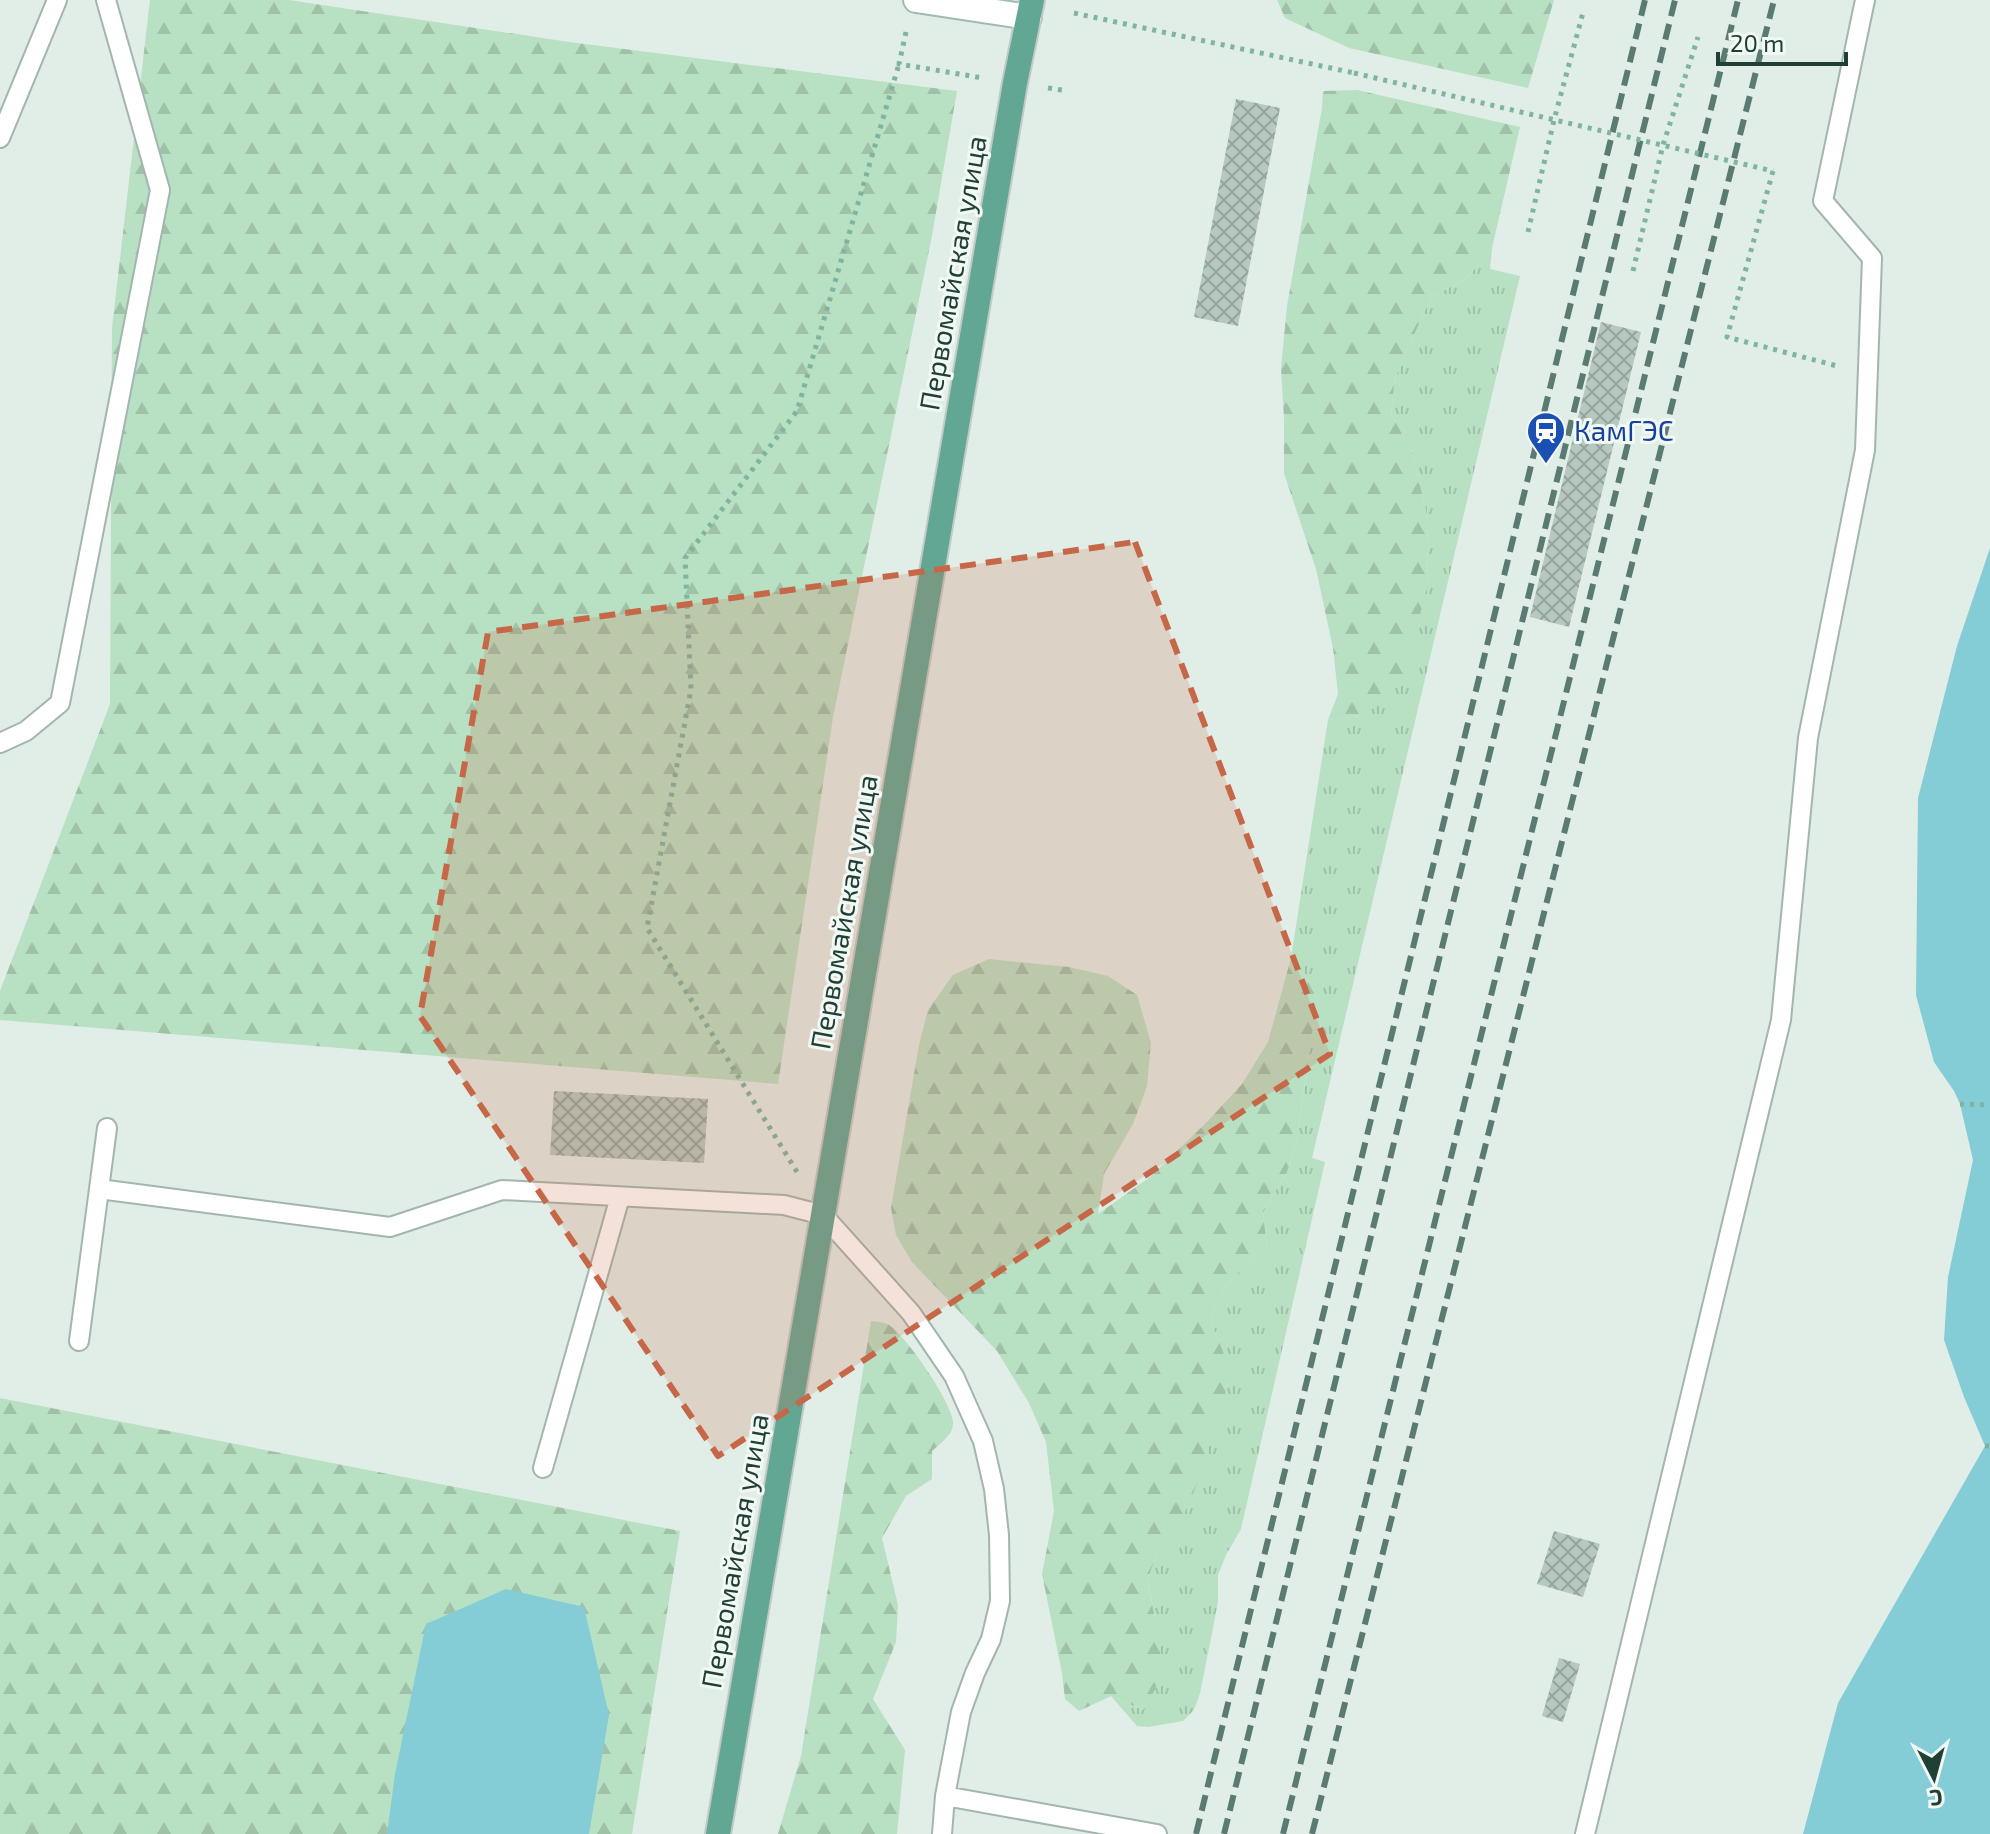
<svg xmlns="http://www.w3.org/2000/svg" width="1990" height="1834" viewBox="0 0 1990 1834" font-family="'Exo 2',sans-serif">
<style>
.grass{fill:url(#grass-tufts)}
.forest{fill:url(#forest-firs)}
.water{fill:#84cdd7}
.building{fill:url(#building-cross-hatch)}
.lines{fill:none;stroke-linecap:round;stroke-linejoin:round}
.lane-casing{stroke:#a3b6ae;stroke-width:22}
.secondary-casing{stroke:#9fbaaf;stroke-width:28}
.primary-casing{stroke:#c1cac7;stroke-width:28}
.path{stroke:#7fb4a1;stroke-width:5;stroke-dasharray:4 6;stroke-linecap:butt}
.lane{stroke:#fff;stroke-width:18}
.secondary{stroke:#fff;stroke-width:24}
.primary{stroke:#62a793;stroke-width:24}
.rail{stroke:#5a7b71;stroke-width:6;stroke-dasharray:16 8;stroke-linecap:butt}
.path-bridge{stroke:#7fb4a1;stroke-width:5;stroke-dasharray:4 6;stroke-linecap:butt}
.marked{fill:#c66748;fill-opacity:0.2;stroke:#c66748;stroke-width:6;stroke-dasharray:16 10;stroke-linejoin:round}
.labels{text-anchor:middle;stroke-width:6;stroke-linejoin:round;paint-order:stroke}
.street-label{font-size:28px;fill:#204036;stroke:#f2f9f5}
.transit-label{font-size:28px;fill:#164399;stroke:#f2f9f5;text-anchor:start}
</style>
<defs>
<pattern id="grass-tufts" width="24" height="20" patternUnits="userSpaceOnUse" patternTransform="scale(2)"><rect width="24" height="20" fill="#b8e0c2"/><path d="M3 7l-1-3M5 7V3M7 7l1-3M15 17l-1-3M17 17v-4M19 17l1-3" fill="none" stroke="#9ec1a7"/></pattern>
<pattern id="forest-firs" width="22" height="20" patternUnits="userSpaceOnUse" patternTransform="scale(2)"><rect width="22" height="20" fill="#b8e0c2"/><path d="M5 1l3.5 6h-7zM16 11l3.5 6h-7z" fill="#9ec1a7"/></pattern>
<pattern id="building-cross-hatch" width="8" height="8" patternUnits="userSpaceOnUse" patternTransform="scale(2)"><rect width="8" height="8" fill="#b6c8c0"/><path d="M0 0l8 8M0 8l8-8" fill="none" stroke="#94a49d"/></pattern>
</defs>
<rect width="100%" height="100%" fill="#e1ede7"/>
<path class="grass" d="M1492 248 1490 269 1520 276 1312 1158 1325 1162 1241 1529 1226 1555 1218 1575V1602L1213 1628 1200 1693 1194 1710 1183 1721 1148 1727 1137 1726 1111 1696 1143 1710 1155 1615 1147 1580 1158 1552 1178 1528 1223 1351 1210 1320 1223 1290 1245 1265 1267 1251 1263 1210 1286 1175 1296 1146 1311 1039 1318 1001 1305 975 1291 958 1328 720 1361 716 1427 588 1428 543 1426 510 1412 452 1391 414 1395 378 1431 297 1466 279Z"/>
<path class="forest" d="M150 0H289L569 42 957 91 931 241 833 717 778 1084 0 1020V991L110 704 112 328Z
M1277 0H1554L1528 88 1349 48 1285 18Z
M1357 90 1520 127 1492 248 1466 279 1431 297 1395 378 1391 414 1412 452 1426 510 1428 543 1427 588 1403 679 1385 701 1361 716 1328 720 1338 694 1333 648 1316 569 1284 473V418L1281 368 1287 306 1322 108 1323 91Z
M1291 958 1305 975 1318 1001 1311 1039 1296 1146 1286 1175 1263 1210 1267 1251 1245 1265 1223 1290 1210 1320 1223 1351 1228 1383 1200 1477 1178 1528 1158 1552 1147 1580 1161 1645 1156 1688 1143 1710 1111 1696 1079 1711 1065 1699 1062 1673 1042 1574 1054 1511 1046 1442 1029 1403 997 1351 912 1262 896 1235 891 1208 919 1045 928 1010 953 975 989 959 1069 967 1108 976 1137 995 1151 1043 1147 1086 1133 1124 1104 1174 1098 1214 1150 1177 1207 1122 1242 1084 1268 1042Z
M871 1321C877 1322 884 1322 889 1325 907 1337 950 1400 953 1421 954 1434 941 1443 932 1451V1479L906 1496 882 1538 898 1605 896 1642 873 1699 905 1750 897 1834H778L801 1756Z
M0 1398 680 1531 632 1834H0Z"/>
<path class="water" d="M1990 548V1834H1803L1838 1703 1985 1446 1964 1397 1944 1340 1948 1277 1973 1160 1960 1104 1954 1091 1934 1062 1916 995 1918 798 1957 646Z
M506 1589 584 1607 609 1715 589 1834H387L395 1774 426 1624Z"/>
<path class="building" d="M1236 99 1280 108 1238 326 1194 317Z
M1601 322 1641 332 1569 627 1530 617Z
M554 1091 708 1099 704 1163 550 1155Z
M1554 1531 1600 1544 1583 1597 1537 1584Z
M1559 1658 1580 1664 1563 1722 1542 1716Z"/>
<g class="lines">
<g class="lane-casing">
<path id="lane" d="M0 138 57 0
M0 743 26 731 60 703 160 190 106 0
M99 1189 107 1128
M79 1341 99 1189 390 1227 502 1190 784 1205 823 1215 911 1313 954 1376 983 1441 994 1489 999 1535 1000 1601 991 1639 975 1673 961 1712 945 1796 942 1834
M543 1468 620 1197
M945 1796 1157 1834
M1585 1834 1781 1020 1808 738 1865 450 1872 258 1823 201 1865 0"/>
</g>
<g class="secondary-casing">
<path id="secondary" d="M916 0 1029 17"/>
</g>
<g class="primary-casing">
<path id="primary" d="M718 1834 1015 83 1032 0"/>
</g>
<path class="path" d="M1074 13 1354 73
M906 32 899 64 983 78
M1048 88 1062 90
M1773 171 1727 337 1837 366
M1528 232 1554 120 1584 9
M1633 271 1663 145 1698 37
M1960 1104 1990 1105
M797 1172 647 928 691 689 685 558 797 411 899 64
M1985 1446H1990"/>
<use href="#lane" class="lane"/>
<use href="#secondary" class="secondary"/>
<use href="#primary" class="primary"/>
<path class="rail" d="M1196 1834 1645 0
M1224 1834 1675 0
M1283 1834 1738 0
M1312 1834 1774 0"/>
<path class="path-bridge" d="M1354 73 1773 171"/>
</g>
<path class="marked" d="M1135 542 1330 1054 718 1456 420 1016 488 632Z"/>
<defs>
<g id="station-pin" transform="scale(2)"><path d="M0 17L-7.5 6A9.5 9.5 0 1 1 7.5 6Z" fill="#1a4fb4" stroke="#f2f9f5"/><path d="M-3-6H3Q5-6 5-4V2Q5 4 3 4L4.5 6H3L1.5 4h-3L-3 6H-4.5L-3 4Q-5 4-5 2V-4Q-5-6-3-6ZM-3.5-4v3h7v-3ZM-3.5 1v1.5H-2V1ZM2 1v1.5H3.5V1Z" fill="#fff"/></g>
</defs>
<g fill-rule="evenodd">
<use href="#station-pin" x="1546" y="431"/>
</g>
<g class="labels">
<g class="street-label">
<text transform="translate(953 273) rotate(-80)" y="10">Первомайская улица</text>
<text transform="translate(844 912) rotate(-80)" y="10">Первомайская улица</text>
<text transform="translate(735 1551) rotate(-80)" y="10">Первомайская улица</text>
</g>
<g class="transit-label">
<text x="1574" y="441">КамГЭС</text>
</g>
</g>
<g transform="translate(1934 1778) rotate(174)" stroke="#f2f9f5" stroke-width="6" paint-order="stroke">
<path d="M0-6L14 30L0 20L-14 30Z" fill="#204036"/>
<text y="-12" font-size="22" font-weight="bold" text-anchor="middle" fill="#204036">С</text>
</g>
<path d="M1718 52v12h128v-12" fill="none" stroke="#204036" stroke-width="4"/>
<text x="1730" y="52" font-size="24" fill="#204036" stroke="#f2f9f5" stroke-width="6" paint-order="stroke">20 m</text>
</svg>
